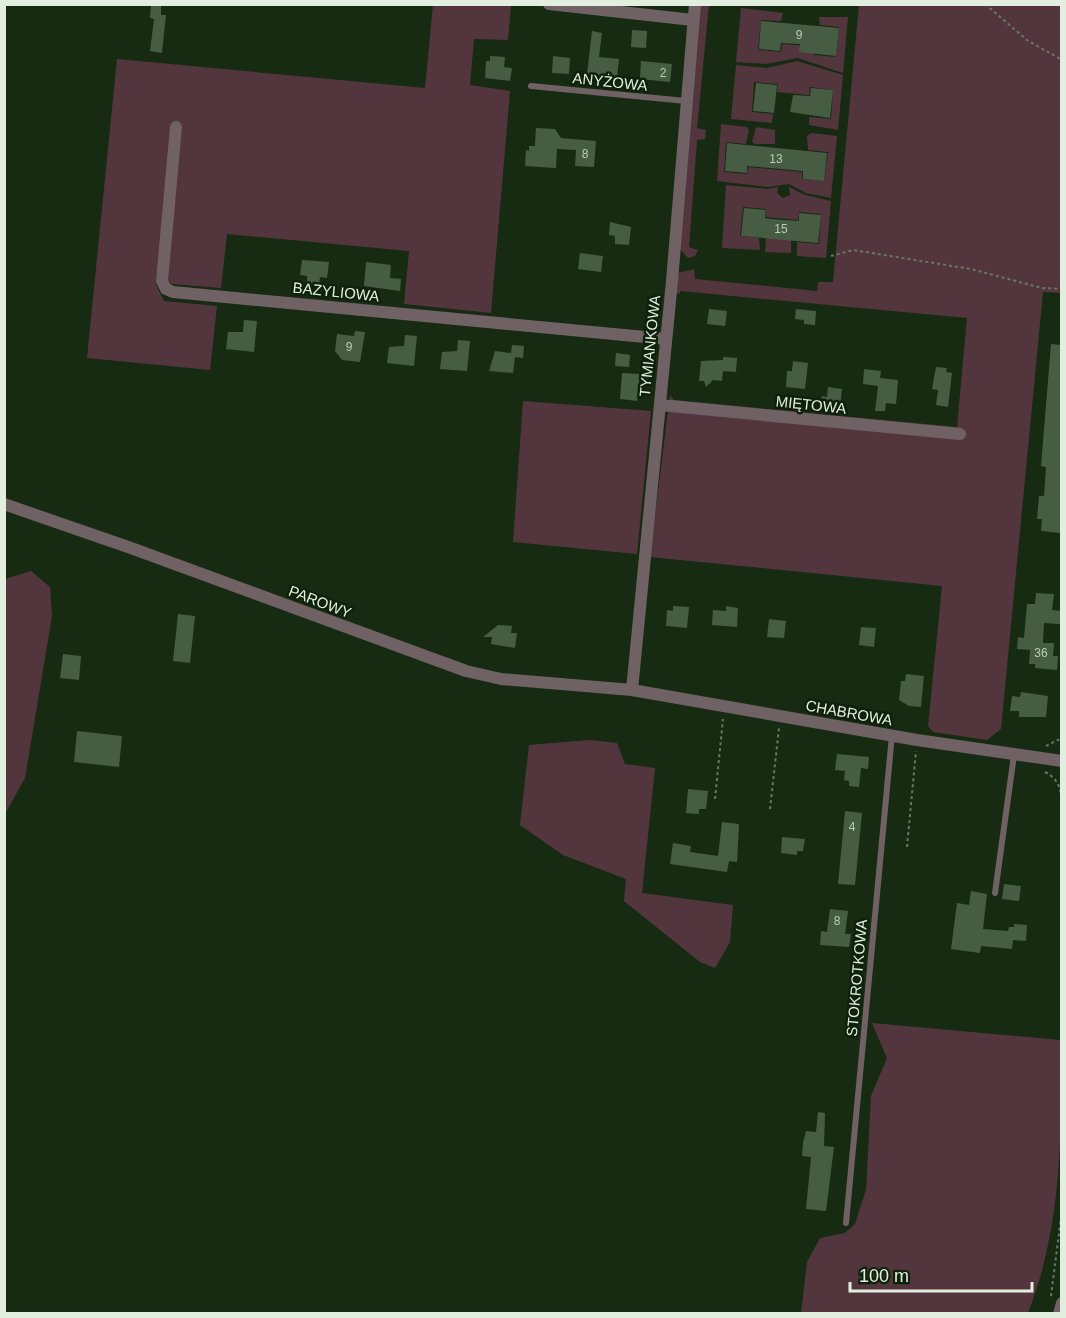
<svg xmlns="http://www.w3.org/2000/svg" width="1066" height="1318" viewBox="0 0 1066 1318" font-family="Helvetica,sans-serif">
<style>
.green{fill:#53363d}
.building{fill:#475d43}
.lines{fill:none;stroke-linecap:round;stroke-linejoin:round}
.path{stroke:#677964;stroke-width:2;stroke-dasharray:3 3;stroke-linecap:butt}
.lane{stroke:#706164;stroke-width:6}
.street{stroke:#706164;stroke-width:12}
.labels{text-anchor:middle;stroke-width:5;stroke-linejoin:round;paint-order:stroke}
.number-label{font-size:12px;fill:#bbcab8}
.street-label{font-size:15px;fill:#e2efdf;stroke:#0e210a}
</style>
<rect width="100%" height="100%" fill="#172b13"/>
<path class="green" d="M433 5H511L508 40 474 39 470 85 510 91 491 313 404 304 409 251 227 234 221 288 171 284 166 275 182 125 173 124 156 285 164 301 217 306 210 370 87 358 117 59 425 88Z
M699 5H709L697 128 706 130 705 139 697 140 689 247 698 250 695 256 688 258 680 249Z
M859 5H1061V293L1043 292 1001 729 987 740 933 732 928 726 942 586 650 557 670 395 674 400 957 427 967 318 680 291V294L676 293 678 273 694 269 695 279 817 291 818 282H833Z
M741 8 783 13 781 21 761 20 758 50 781 52 782 44 814 46V55L836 57 839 27 820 25 819 17H848L843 73 798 58 766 64 736 62Z
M797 61 843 75 838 130 809 125V117L831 119 833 90 810 87 809 95 777 92 778 84 754 82 752 112 773 114 772 123 731 119 736 65 767 68Z
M721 124 747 127 749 130 746 144 726 142 724 172 747 174 748 167 802 172V179L824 181 828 152 808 150 807 136 811 133 837 136 831 198 806 193 789 184 768 187 717 181Z
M756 127 775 130V144H755L752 142Z
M726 185 768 189 778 187 777 193 783 198 790 195 789 187 805 195 831 201 826 258 797 256V242L819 244 821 214 799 212 798 220 766 217V209L743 207 740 236 759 238 760 250 722 248Z
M769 237 791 239V253L765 252 766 239Z
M523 401 651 411 637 554 513 542Z
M31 571 50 587 52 616 25 778 5 814V579Z
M590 740 617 743 625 764 655 768 642 893 733 905 730 942 715 968 700 962 624 901 626 879 563 855 520 825 529 745Z
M872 1023 1061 1040C1062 1133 1062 1226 1028 1313H801L807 1262 820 1238 845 1233 855 1224 866 1190 871 1096 887 1058Z"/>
<path class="building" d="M151 5 161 6V15H166L162 53 150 51 154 19 150 18Z
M761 21 839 28 836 56 799 52 800 44 781 43 780 51 759 49Z
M632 30 647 31 646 48 631 47Z
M592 31 602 33 599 57 619 59 617 77 587 74Z
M490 56 505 57 504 67 512 68 510 81 485 78 486 61H490Z
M553 56 570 58 569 74 552 73Z
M641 61 672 64 670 82 640 79Z
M756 83 777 85 774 113 753 111Z
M811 88 833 90 830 118 790 112 793 95 810 96Z
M536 128 555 129 561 138 596 141 594 167 575 166 576 150 557 149 556 168 525 166 526 150 529 151V146H535Z
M727 143 827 153 824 181 803 179V171L770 168 747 166V173L725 171Z
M744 208 766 210 765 218 770 219 799 221V213L821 215 818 243 741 236Z
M610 222 631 227 629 245 615 244V236L609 235Z
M580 253 603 256 601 272 578 269Z
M302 260 329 262 327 278 320 277 319 285 307 284V276L300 275Z
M366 262 391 265 390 278 401 279 400 291 364 286Z
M709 309 727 311 725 326 707 324Z
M796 309 816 311 815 325 804 324V320L795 319Z
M244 320 257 321 254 352 226 349 228 332H243Z
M355 331 365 332 360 362 342 360 335 351 337 334 354 336Z
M405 335 417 336 414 366 387 363 389 347 404 346Z
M458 340 470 341 467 371 440 369 442 352 457 351Z
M1051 344 1062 345 1060 533 1041 531 1042 519H1037L1039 496H1044L1046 467 1041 466Z
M512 345 524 346 523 358 515 357 513 373 489 371 495 351 511 353Z
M616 353 630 355 629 367 615 366Z
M723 357 737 358 736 372 723 371 722 381 713 380 706 387 704 381H699L701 361 723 360Z
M793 361 808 363 805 389 786 387 787 371H792Z
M936 367 947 368 946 372 952 373 948 407 936 405 938 390 932 389Z
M864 369 881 371 880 378 898 380 896 404 886 403 885 411H875L878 386 863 384Z
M622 373 640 374 637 401 620 399Z
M828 387 842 389 840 409 820 407 822 396 827 397Z
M1036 593 1054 594 1052 610 1061 611 1060 624 1044 623 1043 643H1054L1053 656H1058L1057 670 1035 668V664H1029L1030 650 1017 649 1018 637 1024 638 1027 604H1035Z
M673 606 689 607 687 628 666 626 667 610 673 611Z
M726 606 738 608 737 627 712 625 713 610 726 611Z
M178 614 195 616 190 663 173 661Z
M769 619 786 621 784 638 767 637Z
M498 625 512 626 511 633H517L515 648 491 644 492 637H483Z
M861 627 876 628 874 647 859 645Z
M63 654 81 656 79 680 60 678Z
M906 674 924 676 921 707 909 706 899 700 901 681H905Z
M1021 692 1048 696 1046 717H1019V711H1010L1012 696 1020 697Z
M77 731 122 736 119 767 74 762Z
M837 754 869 757 868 769 861 768 859 787 849 786V781L844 780 845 771 835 770Z
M688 789 708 791 706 809H699V814L686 813Z
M845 811 862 813 855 885 838 884Z
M722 822 739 824 737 862 729 861 727 872 670 864 673 843 691 846 690 852 718 856Z
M782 837 805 839 803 851H797V855L781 853Z
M1004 884 1021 886 1019 901 1002 899Z
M971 891 987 894 983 929 1008 931 1009 927H1014V924L1027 925 1026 941 1013 940 1012 949 981 946 980 953 951 949 957 903 969 905Z
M830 909 848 911 845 934H851L849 947 820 945 821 931 827 932Z
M818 1112 825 1113 824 1146 834 1147 826 1211 806 1209 811 1157 802 1156 803 1143 806 1131 816 1132Z"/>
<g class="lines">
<path class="path" d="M985 4 1027 40 1062 60
M831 256 853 250 971 269 1042 288 1062 289
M1046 746 1062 738
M1045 772C1060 780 1061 790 1062 806
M715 799 723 719
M770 809 779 728
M907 847 916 751
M1051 1296 1062 1210"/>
<path class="lane" d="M531 86 686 101
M995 893 1014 755
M846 1223 892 735"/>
<path class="street" d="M549 4 693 20
M176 127 162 281 166 289 173 292 666 339
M660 405 960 434
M4 504 131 548 466 671 501 679 632 690 917 740 1062 761
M632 690 672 281 695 4
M1059 1314 1062 1303"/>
</g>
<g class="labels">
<g class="number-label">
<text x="799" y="39">9</text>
<text x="663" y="77">2</text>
<text x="585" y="158">8</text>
<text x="776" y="163">13</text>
<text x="781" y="233">15</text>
<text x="349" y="351">9</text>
<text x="1041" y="657">36</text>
<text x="852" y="831">4</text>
<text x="837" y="925">8</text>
</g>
<g class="street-label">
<text transform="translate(610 82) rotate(6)" y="5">ANYŻOWA</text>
<text transform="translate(336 292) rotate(6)" y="5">BAZYLIOWA</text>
<text transform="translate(650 346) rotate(-84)" y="5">TYMIANKOWA</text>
<text transform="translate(811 405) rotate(6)" y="5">MIĘTOWA</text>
<text transform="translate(320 602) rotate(21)" y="5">PAROWY</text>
<text transform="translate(849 713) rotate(10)" y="5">CHABROWA</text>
<text transform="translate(857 978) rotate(-85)" y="5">STOKROTKOWA</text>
</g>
</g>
<rect width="1066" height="1318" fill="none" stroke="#e2efdf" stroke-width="12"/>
<path d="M850 1282v9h182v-9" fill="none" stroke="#e2efdf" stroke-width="3"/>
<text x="859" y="1282" font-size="18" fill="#e2efdf" stroke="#0e210a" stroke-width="4.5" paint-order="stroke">100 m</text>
</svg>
